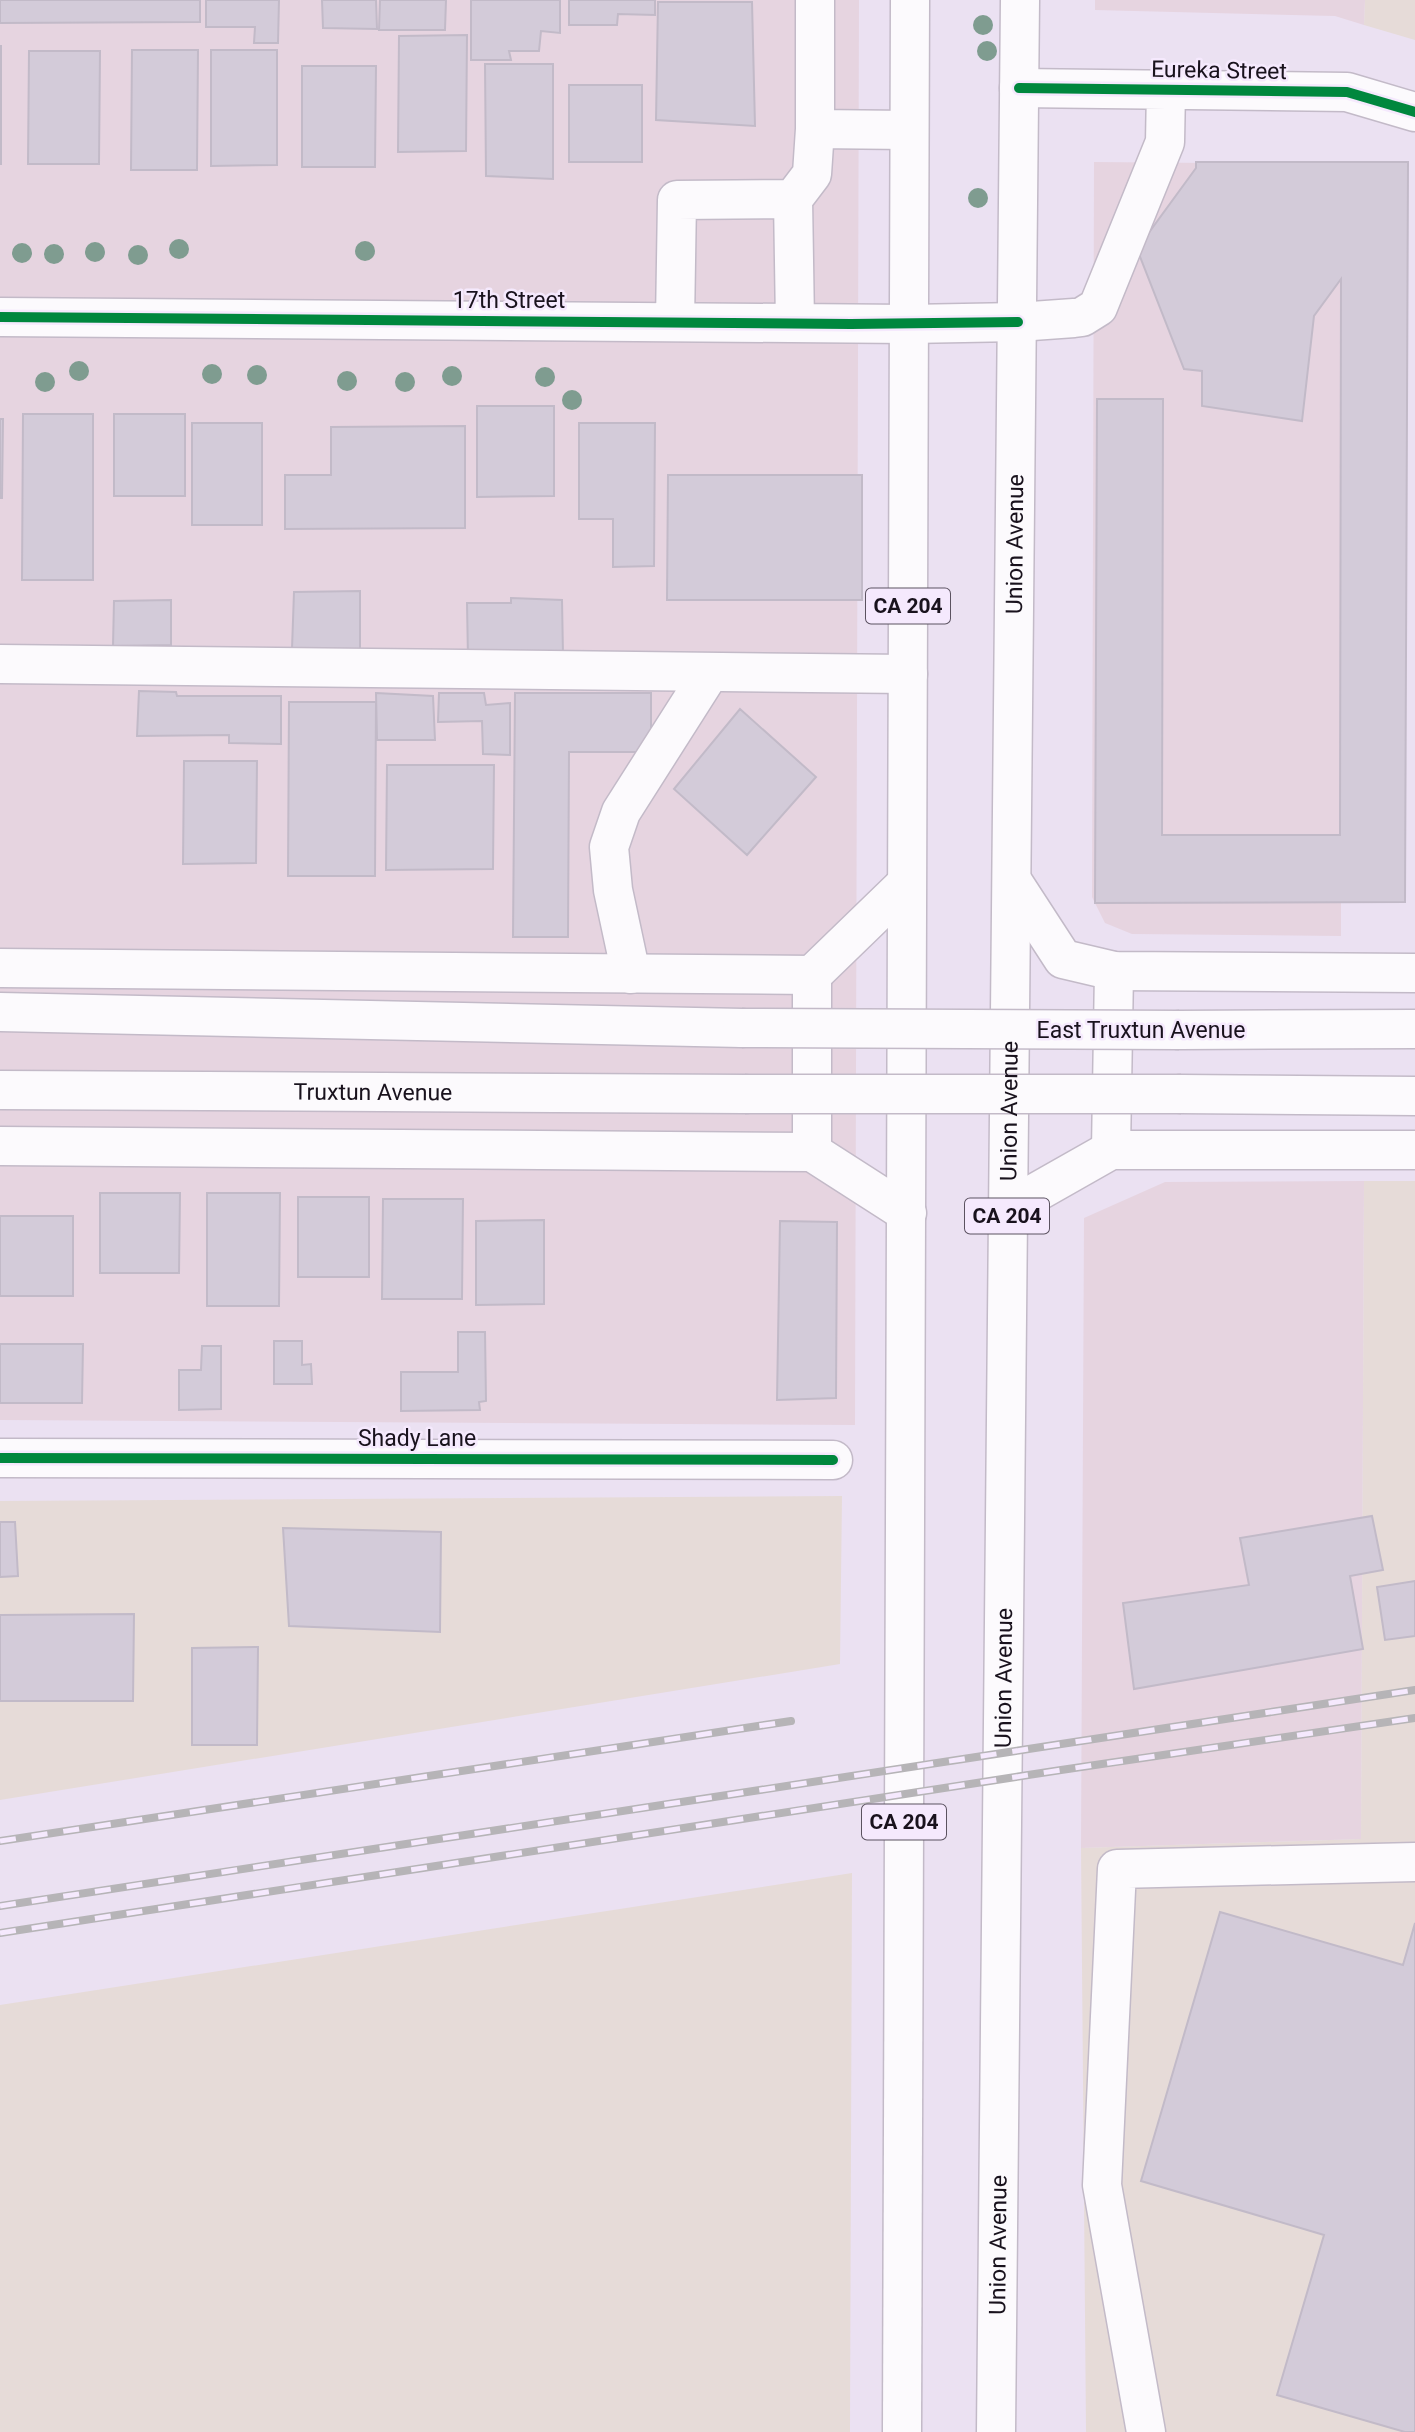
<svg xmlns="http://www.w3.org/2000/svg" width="1415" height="2432" viewBox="0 0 1415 2432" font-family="Roboto,sans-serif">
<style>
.commercial{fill:#e6d4e0}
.industrial{fill:#e6dbd8}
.building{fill:#d3cbd9;stroke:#c2bac8;stroke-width:2}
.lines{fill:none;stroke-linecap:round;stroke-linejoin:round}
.minor-casing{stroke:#c3bac8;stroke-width:41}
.major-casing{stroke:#c3bac8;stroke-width:41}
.highway-casing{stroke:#c3bac8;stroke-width:41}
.minor{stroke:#fcfafd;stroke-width:38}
.major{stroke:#fcfafd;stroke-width:38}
.highway{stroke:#fcfafd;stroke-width:38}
.rail-casing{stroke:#b6b4b7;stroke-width:8}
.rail{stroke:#f5e9fd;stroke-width:5;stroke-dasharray:16;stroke-linecap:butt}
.major-bridge-casing{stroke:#c3bac8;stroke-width:41;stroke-linecap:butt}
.major-bridge{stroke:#fcfafd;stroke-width:38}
.cycleway-casing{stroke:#f5e9fd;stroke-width:15}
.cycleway{stroke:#00873e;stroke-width:10}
.tree{fill:#7f9c90}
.labels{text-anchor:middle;stroke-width:5;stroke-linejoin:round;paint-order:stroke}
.shield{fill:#f5e9fd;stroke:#5b5260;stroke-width:2}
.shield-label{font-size:21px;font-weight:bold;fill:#19121d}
.street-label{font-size:23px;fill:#19121d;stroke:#f5e9fd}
</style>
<rect width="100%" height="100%" fill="#ebe1f2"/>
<path class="commercial" d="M0 0H859L855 1425 0 1420Z
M1095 0H1365L1364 25 1335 16 1095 10Z
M1094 162 1341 164V936L1132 934 1105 923 1092 897Z
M1364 1181 1361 1839 1081 1848 1084 1218 1165 1182Z"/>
<path class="industrial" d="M1365 0H1415V40L1364 25Z
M1364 1181H1415V2432H1086L1081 1848 1361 1839Z
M842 1496 840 1664 0 1800V1501Z
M852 1873 850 2432H0V2005Z"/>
<path class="building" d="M0 0H200V22L0 23Z
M206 0H279L278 43H254L255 27H206Z
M322 0H376L377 29 323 28Z
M380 0H446L445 30H379Z
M471 0H560V33L541 31 539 51H509L511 60H471Z
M569 0H655V15L618 14 617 25H569Z
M658 2H752L755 126 656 120Z
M467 35 466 151 398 152 399 36Z
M0 46H1V164H0Z
M132 50H198L197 170H131Z
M211 50H277V165L211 166Z
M29 51H100L99 164H28Z
M485 64H553V179L486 176Z
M302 66H376L375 167H302Z
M569 85H642V162H569Z
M1196 162H1408L1405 902 1095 903 1097 399H1163L1162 835H1340L1341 279 1314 316 1302 421 1202 406V371L1184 369 1137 249 1196 168Z
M477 406H554V496L477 497Z
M23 414H93V580H22Z
M114 414H185V496H114Z
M0 419H3L2 498H0Z
M192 423H262V525H192Z
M579 423H655L654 566 613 567V519H579Z
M465 426V528L285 529V475H331V427Z
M668 475H862V600H667Z
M360 591V650L292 649 294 592Z
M511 598 562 600 563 655 468 659 467 603H511Z
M171 600V645L113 646 114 601Z
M139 691 176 692 177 696H281V744L229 743V735L137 736Z
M376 693 433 696 435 740H377Z
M439 693H484L486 705 510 703V755L483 754 482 721 438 722Z
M515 693H651V752H569L568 937H513Z
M289 702H376L375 876H288Z
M740 709 816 777 747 855 674 789Z
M184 761H257L256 863 183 864Z
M387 765H494L493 869 386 870Z
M100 1193H180L179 1273H100Z
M207 1193H280L279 1306H207Z
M298 1197H369V1277H298Z
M383 1199H463L462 1299H382Z
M0 1216H73V1296H0Z
M544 1220V1304L476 1305V1221Z
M780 1221 837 1222 836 1398 777 1400Z
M458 1332H485L486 1401 479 1402 480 1410 401 1411V1372H458Z
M274 1341H302V1365L311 1364 312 1384H274Z
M0 1344H83L82 1403H0Z
M202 1346H221V1409L179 1410V1370H201Z
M1372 1516 1383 1570 1350 1576 1363 1649 1134 1689 1123 1603 1249 1585 1240 1538Z
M0 1522H15L18 1576 0 1577Z
M283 1528 441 1532 440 1632 289 1626Z
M1415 1581V1636L1385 1640 1377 1587Z
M134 1614 133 1701H0V1615Z
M258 1647 257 1745H192V1648Z
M1220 1912 1403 1965 1415 1923V2432H1405L1277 2395 1324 2235 1141 2181Z"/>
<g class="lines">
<g class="minor-casing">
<path id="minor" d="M1019 88 1347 92 1415 112
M815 129 909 130
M793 199 795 323
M0 317 909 324 1018 322 1074 318 1082 317 1098 307 1165 142 1166 90
M675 322 677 200 793 199 812 174 815 129V0
M0 664 908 674
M631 974 613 890 609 847 621 812 710 672
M0 1458 833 1460
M1146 2432 1102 2185 1117 1869 1415 1862"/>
</g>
<g class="major-casing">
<g id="major">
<path d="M0 1012 742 1028"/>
<path d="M1179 1030 1415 1029"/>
<path id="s1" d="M0 1090 745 1094"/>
<path d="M1181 1094 1415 1096"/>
</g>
</g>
<g class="highway-casing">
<g id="highway">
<path d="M1013 882 1063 959 1114 971 1415 973"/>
<path d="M0 968 812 975 906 884"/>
<path d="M812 975V1152"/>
<path d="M0 1146 812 1152 907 1213"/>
<path d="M1111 1150 1114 971"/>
<path d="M1007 1209 1111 1150H1415"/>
<path d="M902 2432 910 0"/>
<path id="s2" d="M996 2432 1020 0"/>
</g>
</g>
<use href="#minor" class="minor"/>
<use href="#major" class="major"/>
<use href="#highway" class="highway"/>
<g class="rail-casing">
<path id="rail" d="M0 1841 791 1721
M0 1906 1415 1690
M0 1933 1061 1770 1415 1718"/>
</g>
<use href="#rail" class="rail"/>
<g class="major-bridge-casing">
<path id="major-bridge" d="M742 1028 1179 1030
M745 1094H1181"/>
</g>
<use href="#major-bridge" class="major-bridge"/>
<g class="cycleway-casing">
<path id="cycleway" d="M1019 88 1347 92 1415 112
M0 317 851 324 1018 322
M0 1458 833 1460"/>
</g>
<use href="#cycleway" class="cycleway"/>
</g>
<g class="tree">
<circle cx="983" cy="25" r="10"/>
<circle cx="987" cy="51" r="10"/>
<circle cx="978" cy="198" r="10"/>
<circle cx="179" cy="249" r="10"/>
<circle cx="365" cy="251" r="10"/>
<circle cx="95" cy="252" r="10"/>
<circle cx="22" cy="253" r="10"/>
<circle cx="54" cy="254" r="10"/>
<circle cx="138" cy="255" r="10"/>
<circle cx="79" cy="371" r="10"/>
<circle cx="212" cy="374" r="10"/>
<circle cx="257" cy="375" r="10"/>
<circle cx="452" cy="376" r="10"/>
<circle cx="545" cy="377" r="10"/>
<circle cx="347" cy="381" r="10"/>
<circle cx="45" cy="382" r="10"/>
<circle cx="405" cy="382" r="10"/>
<circle cx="572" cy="400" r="10"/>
</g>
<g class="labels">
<g class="shield">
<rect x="866" y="588.5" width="84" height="35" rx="5"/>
<rect x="965" y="1198.5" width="84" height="35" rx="5"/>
<rect x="862" y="1804.5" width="84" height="35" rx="5"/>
</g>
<g class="shield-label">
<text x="908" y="613">CA 204</text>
<text x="1007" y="1223">CA 204</text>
<text x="904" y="1829">CA 204</text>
</g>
<g class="street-label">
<text transform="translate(1219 70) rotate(1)" y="8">Eureka Street</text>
<text x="509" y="308">17th Street</text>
<text dy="8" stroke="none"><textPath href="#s2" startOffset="1888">Union Avenue</textPath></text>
<text x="1141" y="1038">East Truxtun Avenue</text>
<text dy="8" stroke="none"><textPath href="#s1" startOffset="373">Truxtun Avenue</textPath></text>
<text dy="8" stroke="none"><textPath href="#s2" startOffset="1321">Union Avenue</textPath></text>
<text x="417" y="1446">Shady Lane</text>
<text dy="8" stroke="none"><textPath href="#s2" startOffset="754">Union Avenue</textPath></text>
<text dy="8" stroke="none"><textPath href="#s2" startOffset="187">Union Avenue</textPath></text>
</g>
</g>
</svg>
